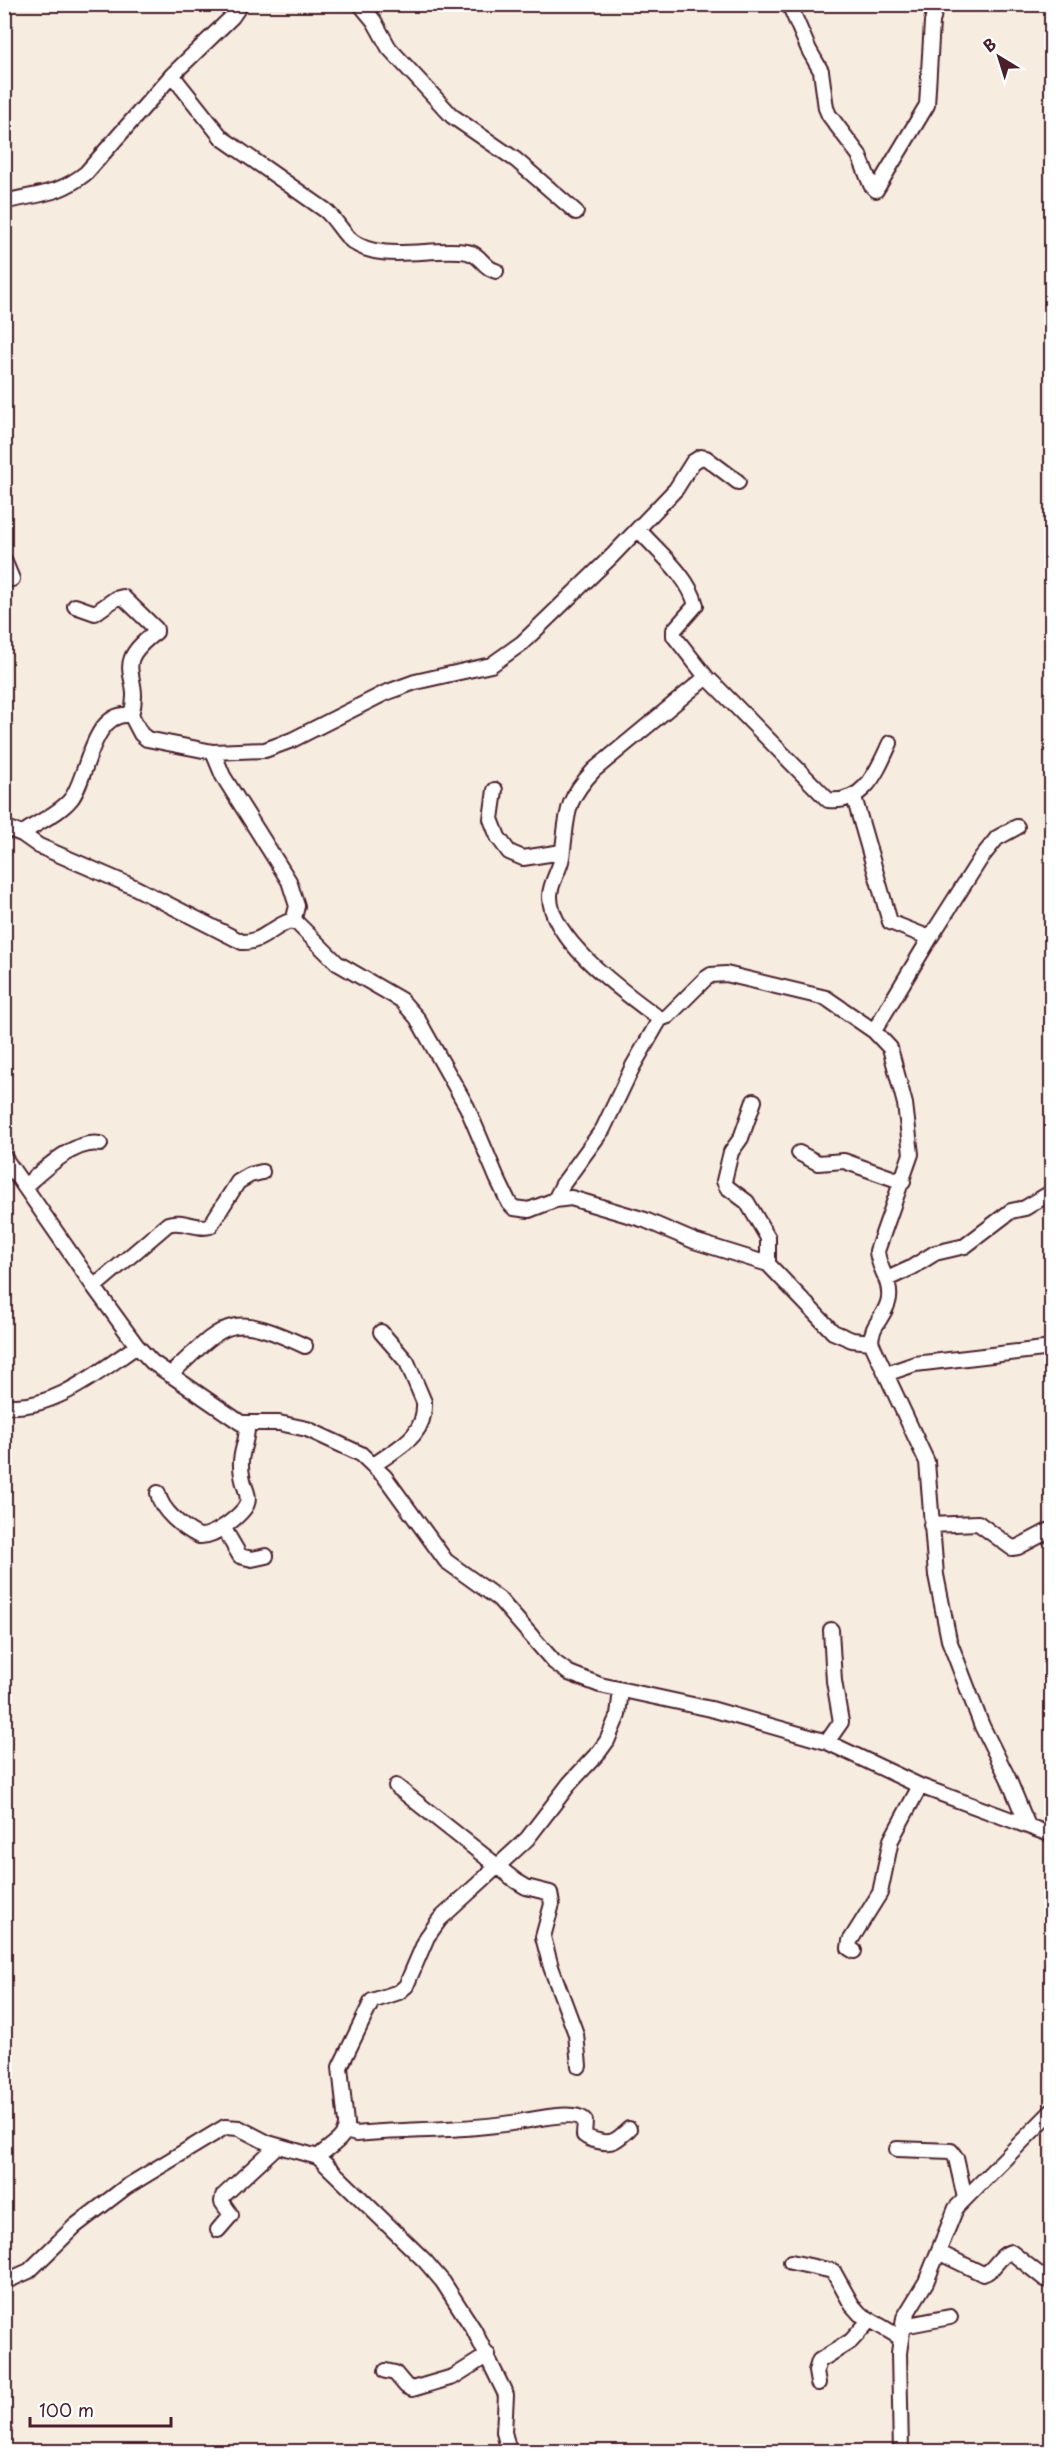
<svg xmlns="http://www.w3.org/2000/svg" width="1056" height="2456" viewBox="0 0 1056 2456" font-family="'Playpen Sans',sans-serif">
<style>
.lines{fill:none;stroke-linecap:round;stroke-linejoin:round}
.minor-casing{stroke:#4a1f2b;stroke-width:18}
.minor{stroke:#fff;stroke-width:14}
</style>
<rect width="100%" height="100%" fill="#f6ecdf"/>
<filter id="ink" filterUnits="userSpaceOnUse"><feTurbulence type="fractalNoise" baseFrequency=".0167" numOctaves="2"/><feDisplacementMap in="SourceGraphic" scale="12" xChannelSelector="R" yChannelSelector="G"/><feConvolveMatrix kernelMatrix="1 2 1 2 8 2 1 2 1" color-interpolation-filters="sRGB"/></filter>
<g filter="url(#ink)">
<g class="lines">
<g class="minor-casing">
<path id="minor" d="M241 4 232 17 172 75 222 138 325 210C336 219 342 233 352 241 380 264 434 246 467 252 481 254 483 268 496 271
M360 4 374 21 389 48 452 116 516 160 576 212
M789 4 809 50 821 71 826 108 829 115 859 155 871 185 876 190 927 105 932 22 936 4
M4 202C38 193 57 196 86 173L172 75
M638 529C658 552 688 575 696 605L674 630V636L707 678
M4 560 12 579
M75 606 95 613 115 599 123 597 156 629V632C108 668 144 673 131 715
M890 743C877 771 865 804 828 800L711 681 704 679 594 770C563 803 568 815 562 857 560 870 550 883 550 896 549 940 628 995 660 1019L668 1016 705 979 711 975 726 974 826 998 874 1031 890 1048 905 1104 911 1154 877 1251C878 1268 891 1280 889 1298 887 1315 871 1324 871 1342L927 1462 936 1575 949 1640 982 1726 1008 1778 1028 1826
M213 752 223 776 289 881 297 906 293 922
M495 790 491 819 498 837 509 852 523 858 562 852
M854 797 890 922 930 938
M4 827 22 834C37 822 59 814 71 799 88 778 91 710 131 715L141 734 147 739 213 752 265 750 292 740 385 693 415 682 491 665 522 643 612 556 676 489 693 462 701 457 706 458 738 482
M22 834 39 846 134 887 242 942C262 943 272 927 290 921L296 922 337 963 401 1000 417 1018 467 1107 497 1178 509 1203 514 1208 529 1210 555 1200 571 1198 645 1220 694 1241 768 1264 833 1332 852 1340 871 1342
M874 1031 930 938 981 858 997 838 1017 827
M754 1101 741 1138 731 1152 724 1181 727 1187 747 1202 768 1238V1264
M799 1153 818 1163 844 1161 903 1182
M4 1157 94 1287 137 1346 152 1362 241 1423H279L307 1429 361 1454 385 1477 446 1561 499 1599 554 1662 569 1673 600 1685 711 1709 827 1742 920 1786 1052 1835
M25 1186C42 1171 75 1139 100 1144
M555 1200 563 1184 603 1129 633 1066 660 1019
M887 1279 911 1268 935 1253 965 1246 1011 1211 1025 1208 1052 1192
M94 1287 168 1224C182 1219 197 1230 210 1226L238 1182 250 1175 262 1172
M886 1374 915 1364 1052 1348
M170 1375C227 1321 229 1311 305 1346
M4 1405C50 1413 101 1370 137 1346
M374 1465C398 1447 426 1437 424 1402L407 1362 381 1332
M158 1493C161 1511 183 1528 199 1536 208 1537 217 1531 225 1526 266 1496 239 1497 241 1461 242 1448 248 1438 247 1424
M931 1525 978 1523 1012 1548 1018 1547 1052 1529
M223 1527 240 1556 252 1559 266 1556
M827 1742 841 1722 834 1681 831 1630
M396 1786 516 1881 526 1887 550 1893 552 1904 543 1937 551 1967 576 2034 579 2066
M854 1951 849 1948 850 1941 880 1893 891 1840 920 1786
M346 2131 356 2134C409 2129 465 2131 518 2122 532 2120 577 2109 585 2121L584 2135C589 2139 592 2140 598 2141 613 2145 618 2139 629 2129
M897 2149 951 2151 956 2158 965 2198
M318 2157 425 2261 443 2282 474 2330 506 2395 504 2432 509 2452
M218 2230 231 2215 222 2202 223 2196 277 2146
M938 2252 983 2274C995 2271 998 2255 1011 2252L1045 2279 1052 2280
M791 2262 833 2271 852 2305 860 2314 901 2338
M4 2282 29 2271 75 2226 126 2187 225 2127 239 2128 268 2143 318 2157C329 2146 347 2139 346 2123L340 2067 372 2001 399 1992 406 1986 427 1937 440 1919 527 1839 570 1783 599 1752 607 1741 618 1715 621 1690
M903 2326 950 2317
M386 2371 395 2373 406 2386 412 2389 453 2377 488 2355
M818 2383 816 2371 819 2361 851 2341 869 2321
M901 2452 899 2353 904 2318 926 2282 956 2208 1052 2111"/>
</g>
<use href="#minor" class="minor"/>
</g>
</g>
<rect width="1056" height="2456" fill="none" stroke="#fff" stroke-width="24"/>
<rect x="12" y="12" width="1032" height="2432" fill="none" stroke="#4a1f2b" stroke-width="2" filter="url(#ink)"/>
<g transform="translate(999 57) rotate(322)" stroke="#ffffff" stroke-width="4.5" paint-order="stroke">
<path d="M0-4.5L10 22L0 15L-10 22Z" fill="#4a1f2b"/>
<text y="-9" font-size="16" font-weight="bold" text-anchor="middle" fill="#4a1f2b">B</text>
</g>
<path d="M30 2417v9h141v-9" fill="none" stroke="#4a1f2b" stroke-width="3"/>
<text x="39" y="2417" font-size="18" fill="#4a1f2b" stroke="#ffffff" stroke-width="4.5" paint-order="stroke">100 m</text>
</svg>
